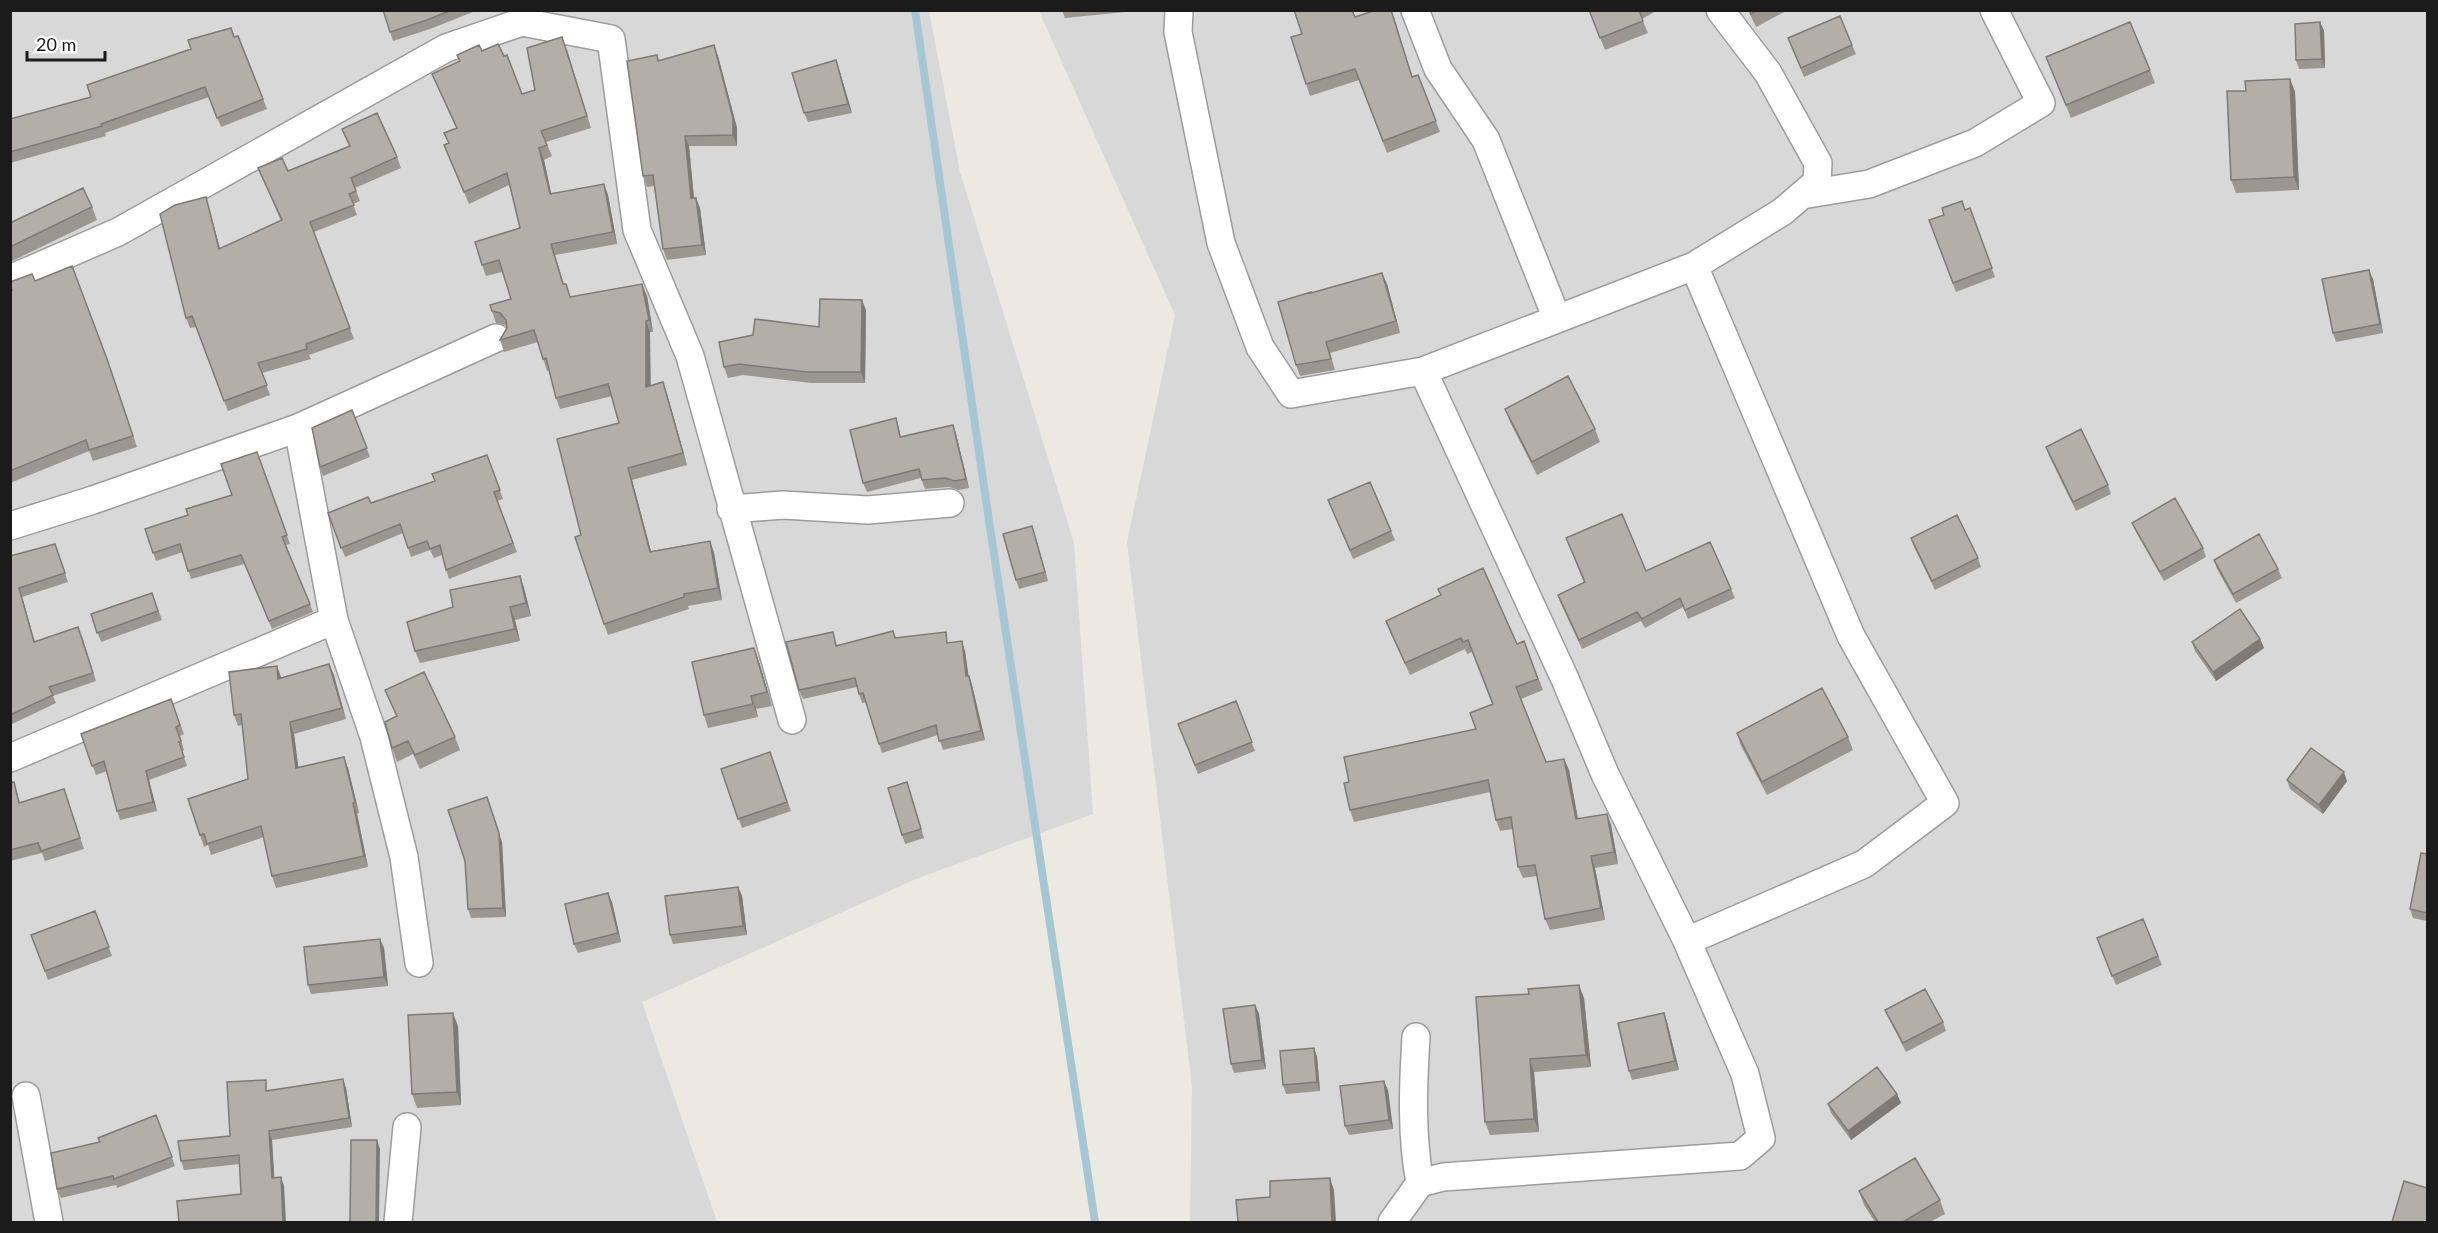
<svg xmlns="http://www.w3.org/2000/svg" width="2438" height="1233" viewBox="0 0 2438 1233" font-family="Lato,sans-serif">
<style>
.residential{fill:#d9d8d8}
.lines{fill:none;stroke-linecap:round;stroke-linejoin:round}
.stream{stroke:#a7c6d4;stroke-width:8}
.street-casing{stroke:#9c9c9c;stroke-width:30}
.street{stroke:#fff;stroke-width:27}
.wall{fill:#9b9690}
.shaded-wall{fill:#7e7a76}
.building{fill:#b4aea8;stroke:#7e7a76;stroke-width:1.5}
</style>
<rect width="100%" height="100%" fill="#ebe9e2"/>
<path class="residential" d="M10 11H929L960 172 1074 543 1093 814 916 879 642 1002 717 1222H11Z
M1039 11H2427V1222H1190L1192 1087 1127 542 1175 315Z"/>
<g class="lines">
<path class="stream" d="M915 10 988 514 1095 1222"/>
<g class="street-casing">
<path id="street" d="M1179 10 1178 32 1221 243 1260 347 1291 394 1423 371 1694 266 1782 212 1817 182 1818 163 1768 73 1720 10
M1415 10 1438 69 1486 140 1557 319
M1802 195 1869 184 1975 143 2041 103 1994 10
M10 279 118 232 446 48 522 22 611 39 637 230 690 356 792 720
M298 428 334 620 374 737 404 857 419 963
M731 509 783 505 868 510 950 503
M10 526 93 500 298 428 496 338
M10 758 334 620
M1687 941 1864 864 1945 803 1851 636 1694 266
M26 1096 49 1222
M1420 1183 1443 1177 1740 1156 1761 1138 1745 1074 1687 941 1605 774 1565 679 1423 371
M398 1222 407 1127
M1392 1222 1420 1183C1411 1135 1413 1086 1416 1037"/>
</g>
<use href="#street" class="street"/>
</g>
<path class="wall" d="M383 10H478L430 29 393 41Z
M1062 10H1146L1065 18Z
M1589 10H1658L1642 19 1648 33 1605 50Z
M1748 10H1788L1756 27Z
M1355 17H1394L1412 77 1418 75 1440 132 1387 153 1359 80 1310 96 1306 84Z
M2320 22 2324 31 2325 68 2299 69 2296 60Z
M231 28 235 37 238 36 267 109 221 127 209 97 105 133 106 136 10 163V119L91 97 191 49Z
M1788 38 1852 45 1856 54 1804 77Z
M567 49 591 128 546 142 552 156 544 160 551 194 608 195 617 244 555 255 564 284 570 297 647 296 653 332H650V386L663 382 667 394 687 465 632 480 651 551 710 541 714 553 722 600 688 606 689 609 608 635 604 624 581 535 619 423 612 396 560 409 556 398 549 370 547 371 538 342 504 352 500 340 507 328 505 325 496 323 490 305 511 299 502 272 486 276 482 265 520 228 509 185 469 204 444 145 448 143 444 133 456 128 432 74 482 51 522 94 535 90Z
M657 55 659 60 718 56 737 128V146H689L694 198 700 208 706 255 667 260 663 249 654 186 647 187 643 176Z
M2046 57 2150 70 2155 83 2071 118Z
M839 69 852 113 808 122 804 113Z
M2290 79 2295 92 2299 190 2236 193 2231 180 2246 91Z
M342 129 397 157 401 168 355 188 360 201 353 204 357 215 314 232 354 339 309 355 311 359 262 373 270 395 228 411 196 327 190 328 186 318 209 208 220 249 281 221 258 168 288 171 349 146Z
M92 207 97 220 10 262V223Z
M1970 208 1995 277 1956 292 1929 220Z
M2373 279 2383 333 2336 342 2333 333Z
M35 281 111 370 137 447 93 461 89 451 10 483V282Z
M1387 284 1400 333 1330 353 1335 370 1300 376 1296 365 1311 293Z
M866 310 865 383H811L743 375 728 378 724 367 819 327Z
M1505 409 1595 429 1600 442 1537 475 1510 422Z
M352 410 370 457 323 476 320 467Z
M896 418 901 437 953 425 956 434 969 488 959 490 949 487 925 489 921 478 867 492 863 483Z
M2046 447 2108 485 2111 494 2076 511 2049 456Z
M257 452 290 544 286 545 313 612 272 629 244 564 191 579 183 552 156 561 145 529 188 515 232 495Z
M487 455 503 499 497 501 517 552 449 579 446 570 442 555 434 558 430 550 411 557 403 533 345 557 328 513 371 503 435 481Z
M1328 500 1391 531 1395 540 1353 559Z
M2132 523 2203 548 2206 557 2164 581 2136 532Z
M1032 526 1048 581 1019 589 1016 580Z
M1566 538 1646 571 1731 589 1735 598 1688 619 1683 607 1645 628 1641 621 1582 649 1561 604 1558 595 1584 583Z
M1911 538 1978 558 1981 567 1935 590 1914 547Z
M55 544 68 582 22 597 35 642 82 636 96 681 53 696 56 703 10 725V556Z
M2214 560 2278 569 2282 578 2236 603 2217 569Z
M520 576 524 588 531 616 515 620 520 641 420 663 415 651 453 607Z
M1438 589 1517 644 1524 641 1543 690 1521 699 1546 762 1564 759 1569 770 1578 819 1607 814 1611 825 1618 864 1595 868 1605 920 1550 930 1545 919 1537 876 1523 878 1518 867 1513 829 1500 831 1496 820 1490 792 1354 822 1350 810 1349 782 1476 729 1492 704 1472 652 1467 654 1465 649 1410 675 1390 632 1386 621 1441 596Z
M152 593 162 620 101 642 91 614Z
M893 631 896 638 949 643 965 651 968 676 972 685 985 740 943 750 938 735 882 753 866 702 862 703 857 687 803 699 799 690 833 632 837 646Z
M2260 639 2264 648 2216 681 2195 651 2192 642Z
M754 648 759 662 772 706 756 709 758 717 708 728 704 715Z
M329 664 346 719 294 734 298 767 348 768 359 813 357 814 368 867 276 888 272 876 264 837 211 855 208 845 204 847 188 799 248 779 242 725 238 726 234 715 281 678Z
M385 690 455 737 460 750 420 769 413 754 397 762 392 748 396 716Z
M171 699 184 734 180 736 184 750 182 751 187 766 149 780 157 811 120 820 117 811 107 771 96 775 81 734Z
M1236 701 1255 751 1198 774 1178 724Z
M1737 733 1848 737 1853 750 1767 795 1741 746Z
M770 752 791 811 742 828 721 769Z
M2287 780 2347 781 2323 814 2290 789Z
M14 782 20 803 64 789 84 849 45 861 42 853 10 861V783Z
M910 791 924 838 905 844 902 835Z
M502 842 506 917 471 918 468 909Z
M2427 854V921L2413 918 2410 909Z
M738 887 742 896 747 935 673 944 670 935Z
M612 902 621 942 578 953 574 944Z
M95 911 112 956 48 980 31 935Z
M2100 947 2158 956 2162 965 2116 985Z
M384 948 388 986 311 994 308 985Z
M1476 997 1584 998 1591 1067 1534 1072 1539 1132 1490 1135 1485 1122Z
M1255 1005 1259 1014 1266 1069 1234 1073 1231 1064Z
M1885 1010 1943 1022 1946 1031 1906 1052 1889 1019Z
M1664 1013 1667 1022 1679 1070 1632 1080 1629 1071Z
M458 1026 461 1105 417 1108 412 1094Z
M1314 1048 1317 1057 1320 1091 1286 1094 1283 1085Z
M346 1088 352 1127 272 1140 274 1178 281 1177 284 1186 241 1194 240 1164 184 1170 181 1161 230 1136 269 1089V1091Z
M1388 1090 1393 1129 1349 1135 1345 1126Z
M1897 1094 1901 1103 1851 1140 1831 1113 1828 1104Z
M156 1115 175 1166 117 1188 116 1185 61 1198 57 1189 100 1142Z
M1859 1191 1940 1200 1945 1214 1930 1222H1875L1864 1205Z"/>
<path class="shaded-wall" d="M2320 22 2324 31 2325 68 2322 59Z
M714 45 718 56 737 128V146L733 135Z
M836 60 839 69 852 113 848 104Z
M2290 79 2295 92 2299 190 2294 177Z
M685 136 689 146 695 209 691 198Z
M539 148 544 160 554 206 550 194Z
M604 184 608 195 617 244 613 232Z
M206 197 209 208 223 260 219 249Z
M696 198 700 208 706 255 702 245Z
M2369 270 2373 279 2383 333 2380 324Z
M1382 273 1387 284 1400 333 1396 321Z
M642 284 647 296 653 332 649 320Z
M862 300 866 310 865 383 861 372Z
M646 321 650 332 651 398 646 387Z
M663 382 667 394 687 465 683 453Z
M953 425 956 434 969 488 966 479Z
M628 468 632 480 654 563 650 552Z
M1032 526 1035 535 1048 581 1045 572Z
M710 541 714 553 722 600 718 588Z
M520 576 524 588 531 616 526 603Z
M19 588 22 597 37 651 34 642Z
M510 607 515 620 520 641 515 629Z
M2260 639 2264 648 2216 681 2213 672Z
M962 641 965 651 970 685 966 676Z
M754 648 759 662 772 706 767 692Z
M329 664 334 675 346 719 342 708Z
M277 666 281 677 282 690 278 679Z
M969 676 972 685 985 740 981 731Z
M751 696 756 709 758 717 753 704Z
M290 722 294 734 300 779 296 768Z
M344 757 348 768 359 813 355 802Z
M1564 759 1569 770 1580 831 1576 819Z
M146 771 149 780 157 811 153 802Z
M2344 772 2347 781 2323 814 2319 805Z
M487 797 502 842 506 917 503 908Z
M353 803 357 814 368 867 364 856Z
M1607 814 1611 825 1618 864 1614 852Z
M1591 856 1595 868 1605 920 1601 908Z
M738 887 742 896 747 935 743 926Z
M608 893 612 902 621 942 618 933Z
M380 939 384 948 388 986 384 977Z
M1579 985 1584 998 1591 1067 1586 1055Z
M1255 1005 1259 1014 1266 1069 1262 1060Z
M453 1013 458 1026 461 1105 457 1092Z
M1664 1013 1667 1022 1679 1070 1675 1061Z
M1314 1048 1317 1057 1320 1091 1317 1082Z
M1530 1059 1534 1072 1539 1132 1534 1119Z
M343 1079 346 1088 352 1127 349 1118Z
M1384 1081 1388 1090 1393 1129 1389 1120Z
M1897 1094 1901 1103 1851 1140 1848 1131Z
M269 1131 272 1140 275 1187 272 1178Z
M377 1140 380 1149 379 1222H376Z
M281 1177 284 1186 286 1222H283Z
M1330 1178 1334 1190 1336 1222H1332Z"/>
<path class="building" d="M383 10H452L427 20 390 32Z
M1294 10H1352L1355 17 1376 10H1391L1412 77 1418 75 1436 121 1383 141 1355 69 1306 84 1291 37 1302 34Z
M1589 10H1639L1643 21 1600 38Z
M1750 10H1758L1751 14Z
M1840 16 1852 45 1801 68 1788 38Z
M2130 22 2150 70 2066 105 2046 57Z
M2320 22 2322 59 2296 60 2295 24Z
M231 28 234 37 238 36 263 99 217 118 205 87 101 124 102 126 10 152V119L91 97 87 85 191 49 188 40Z
M562 37 587 116 541 131 547 145 539 148 550 194 604 184 613 232 551 244 563 284H566L570 297 642 284 649 320 646 321V387L663 382 683 453 628 468 650 552 710 541 718 588 684 594V597L604 624 575 537 581 535 557 439 619 423 608 384 556 398 546 358 543 359 534 330 500 340 507 328 506 320 500 313 492 311 490 305 511 299 499 260 482 265 475 242 520 228 507 173 464 192 444 145 449 143 444 133 457 128 432 74 460 61 457 55 479 45 482 51 498 44 504 56 507 55 522 94 535 90 527 48Z
M714 45 733 118V135L685 136 691 198H696L702 245 663 249 653 175 643 176 627 61 657 55 658 61Z
M836 60 848 104 804 113 792 73Z
M2290 79 2294 177 2231 180 2227 91H2246L2245 81Z
M377 113 397 157 351 178 356 191 349 194 354 205 310 222 350 328 306 344 307 349 258 363 267 385 224 401 192 316 186 318 160 214 175 205 206 197 219 249 282 220 258 168 282 158 288 171 350 146 342 129Z
M83 188 92 207 10 247V223Z
M1962 201 1965 210 1970 208 1992 268 1953 283 1929 220 1944 215 1942 208Z
M72 266 107 359 133 436 89 450 86 440 10 471V291L12 290 10 288V282L32 274 35 281Z
M2369 270 2380 324 2333 333 2322 279Z
M1382 273 1396 321 1326 342 1331 359 1296 365 1278 302 1311 292V293Z
M820 299 862 300 861 372H807L739 364 724 367 719 342 753 335 755 319 819 327Z
M1568 376 1595 429 1532 462 1505 409Z
M352 410 367 448 320 467 312 428Z
M896 418 900 437 953 425 966 479 955 481 945 478 922 480 919 469 863 483 850 430Z
M2081 429 2108 485 2073 502 2046 447Z
M257 452 287 535 282 537 310 604 269 621 241 555 188 571 180 544 153 553 145 529 188 515 186 509 232 495 221 464Z
M487 455 500 490 494 492 513 543 446 570 440 545 430 549 427 541 408 548 400 524 341 548 328 513 368 497 371 503 435 481 432 474Z
M1370 482 1391 531 1350 550 1328 500Z
M2175 498 2203 548 2160 572 2132 523Z
M1622 514 1646 571 1710 542 1731 589 1685 610 1680 598 1642 619 1637 612 1579 640 1558 595 1585 582 1566 538Z
M1957 515 1978 558 1932 581 1911 538Z
M1032 526 1045 572 1016 580 1003 534Z
M2259 534 2278 569 2233 594 2214 560Z
M55 544 65 573 19 588 34 642 78 627 93 673 49 687 53 695 10 715V556Z
M1483 568 1517 644 1524 641 1538 679 1516 687 1546 762 1564 759 1576 819 1607 814 1614 852 1591 856 1601 908 1545 919 1535 865 1518 867 1511 817 1496 820 1488 780 1350 810 1344 783 1349 782 1344 757 1476 729 1470 713 1493 704 1468 640 1463 642 1461 638 1405 663 1386 621 1441 595 1438 589Z
M520 576 526 603 510 607 515 629 415 651 407 622 453 607 450 590Z
M152 593 158 611 97 633 91 614Z
M2240 609 2260 639 2213 672 2192 642Z
M893 631 895 638 946 632 947 643 962 641 966 676H969L981 731 939 741 936 725 879 744 863 693 859 694 855 678 799 690 786 642 833 632 836 646Z
M754 648 767 692 751 696 753 704 704 715 692 662Z
M329 664 342 708 290 722 296 768 344 757 355 802 353 803 364 856 272 876 261 826 207 844 204 834 200 835 188 799 248 779 241 714 234 715 229 672 277 666 278 679Z
M424 672 455 737 415 755 408 741 392 748 385 722 397 716 385 690Z
M1822 688 1848 737 1762 782 1737 733Z
M171 699 180 725 176 727 181 741 179 742 184 757 146 771 153 802 117 811 104 761 92 766 81 734Z
M1236 701 1252 742 1195 765 1178 724Z
M2311 748 2344 772 2319 805 2287 780Z
M770 752 787 802 738 819 721 769Z
M14 782 19 803 64 789 80 838 41 851 38 843 10 850V783Z
M907 782 921 829 902 835 888 788Z
M487 797 499 833 503 908 468 909 465 861 448 810Z
M2421 853 2427 854V913L2410 909Z
M738 887 743 926 670 935 665 896Z
M608 893 618 933 574 944 565 904Z
M95 911 109 947 45 971 31 935Z
M2143 919 2158 956 2112 976 2097 938Z
M380 939 384 977 308 985 304 947Z
M1579 985 1586 1055 1530 1059 1534 1119 1485 1122 1476 997 1529 994 1528 989Z
M1925 989 1943 1022 1903 1043 1885 1010Z
M1255 1005 1262 1060 1231 1064 1223 1009Z
M453 1013 457 1092 412 1094 408 1015Z
M1664 1013 1675 1061 1629 1071 1618 1023Z
M1314 1048 1317 1082 1283 1085 1280 1051Z
M1877 1067 1897 1094 1848 1131 1828 1104Z
M343 1079 349 1118 269 1131 272 1178 281 1177 283 1222H179L177 1201 241 1194 239 1155 181 1161 178 1141 230 1136 227 1082 266 1080V1091Z
M1384 1081 1389 1120 1345 1126 1340 1086Z
M156 1115 172 1157 114 1179 113 1176 57 1189 51 1153 100 1142 98 1138Z
M351 1140H377L376 1222H350Z
M1915 1158 1940 1200 1903 1222H1878L1859 1191Z
M1330 1178 1332 1222H1238L1236 1200 1270 1197V1181Z
M2404 1181 2427 1188V1222H2392Z"/>
<rect width="2438" height="1233" fill="none" stroke="#1b1b1b" stroke-width="24"/>
<path d="M27 51v9h78v-9" fill="none" stroke="#1b1b1b" stroke-width="3"/>
<text x="36" y="51" font-size="18" fill="#1b1b1b" stroke="#ffffff" stroke-width="4.5" paint-order="stroke">20 m</text>
</svg>
